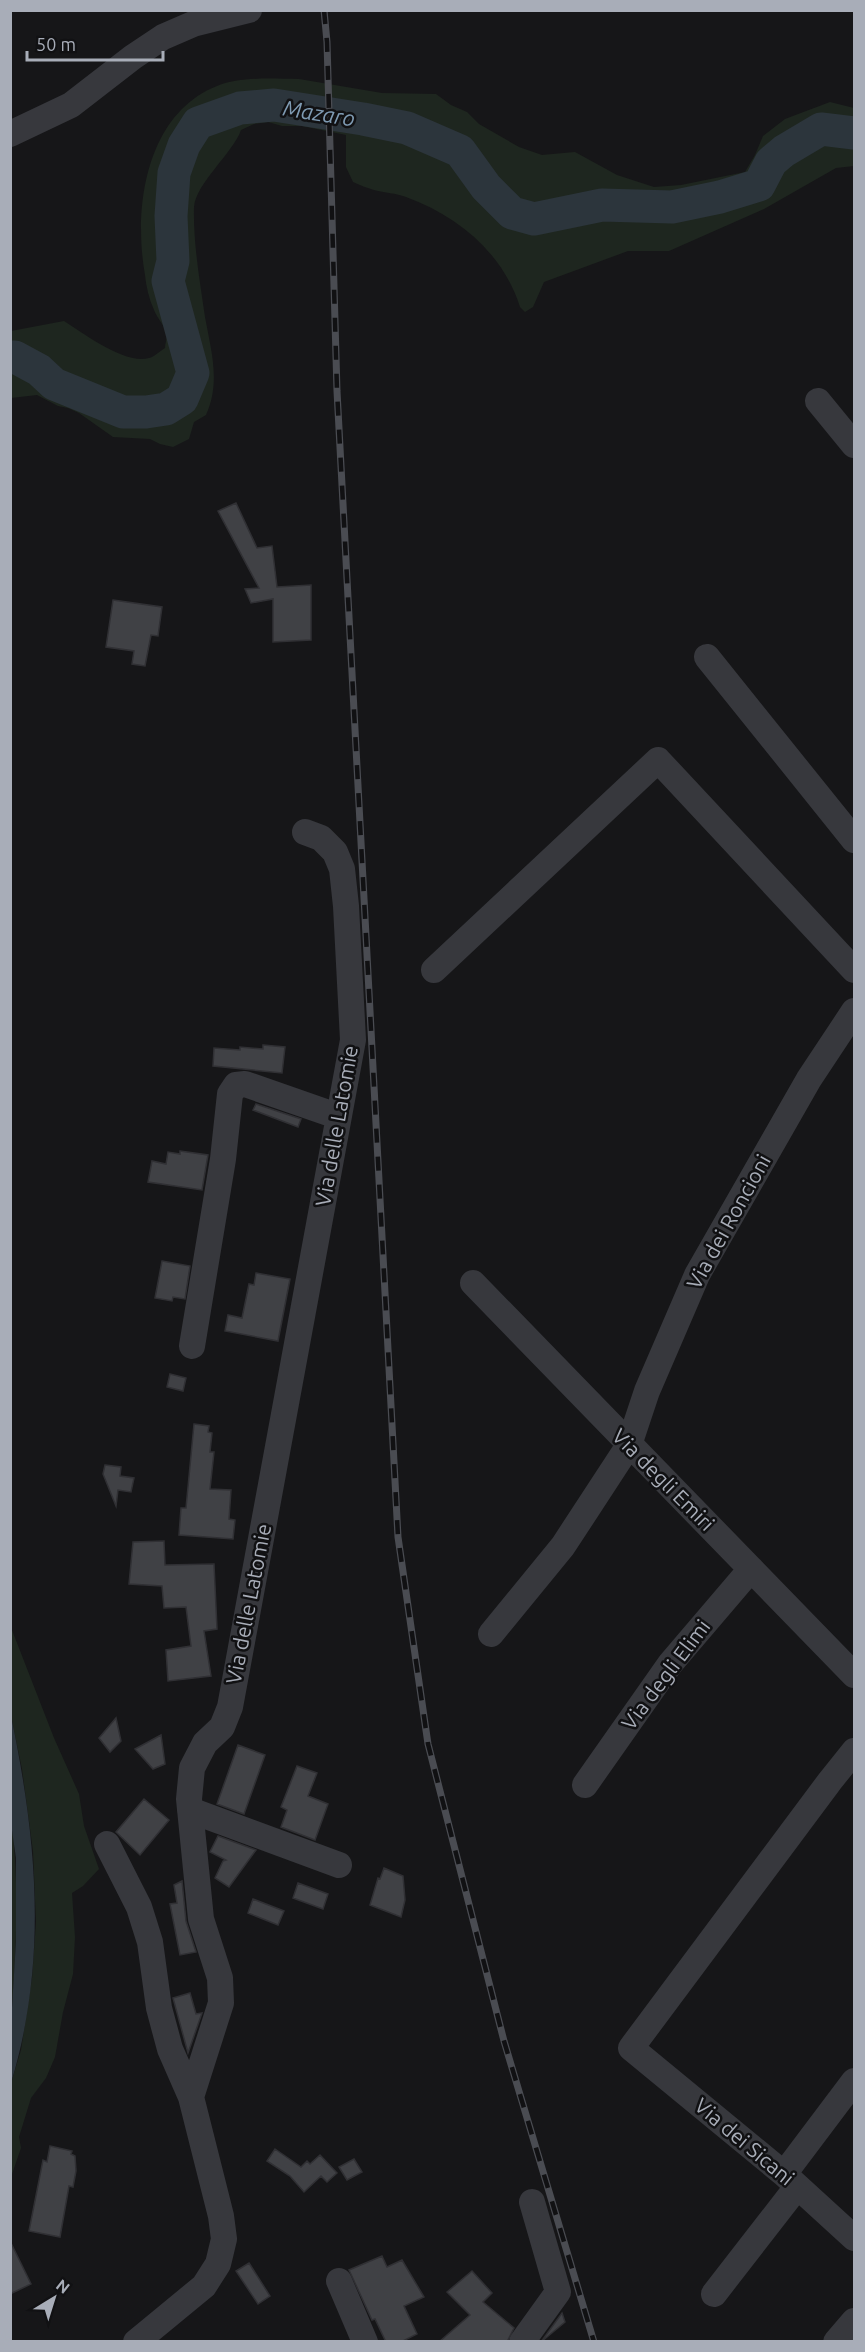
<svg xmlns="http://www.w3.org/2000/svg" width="865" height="2352" viewBox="0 0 865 2352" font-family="Ubuntu,sans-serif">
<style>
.green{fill:#1e261f}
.water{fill:#2c353c}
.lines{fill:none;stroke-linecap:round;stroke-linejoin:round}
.river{stroke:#2c353c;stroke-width:33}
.building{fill:#404145;stroke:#303034;stroke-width:1.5}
.minor{stroke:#37383d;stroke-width:26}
.rail-casing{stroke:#4a4c52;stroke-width:7}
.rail{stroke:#111113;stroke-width:4.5;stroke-dasharray:14;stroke-linecap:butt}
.labels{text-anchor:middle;stroke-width:5;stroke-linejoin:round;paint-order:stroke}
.street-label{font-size:21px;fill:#a8adb8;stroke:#111113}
.water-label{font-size:22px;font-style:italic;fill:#7f9bb3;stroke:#111113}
</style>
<rect width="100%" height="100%" fill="#161618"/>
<path class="green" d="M299 79 382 93 436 94 451 105 467 112 479 124 519 147 542 155 575 152 617 175 654 187 681 185 745 172 755 155 763 136 785 119 830 102 854 108V166L836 168 764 209 669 251H628L544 282 533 307 525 312 520 307C503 253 458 216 406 197 396 193 385 193 374 190 367 188 360 185 353 182L346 167V135L302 126H282L268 122 254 124 241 130C233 153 196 183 194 207 193 243 200 282 205 317 211 350 221 382 206 415L194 422 189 439 173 447 160 444 150 439 113 437 79 413 68 408 58 406 37 395 11 398V331L64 321C83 333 125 365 149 358 154 357 160 351 165 348 165 344 167 338 167 334 165 326 157 318 154 310 149 299 146 286 145 275 133 208 146 114 217 86 241 76 273 79 299 79Z
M10 1625 54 1738 79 1794 84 1826 99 1869 83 1886 72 1893 75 1937 73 1974 63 2012 55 2057 46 2078 31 2098 19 2137 21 2148 11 2177V2083L21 2050 32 1978 36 1922 33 1851 22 1769 11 1716Z
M11 1817C20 1886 16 1955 11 2024Z"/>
<path class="water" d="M11 1716C37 1840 48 1961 11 2083V2024L16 1941V1858L10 1817Z"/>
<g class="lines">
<path class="river" d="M10 357H15L39 370 54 384 123 412H146L166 409 182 399 193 373 168 281 173 261 171 216 174 173 184 145 198 123 240 108 274 105 363 119 407 128 460 151 486 187 512 213 534 219 602 205 672 207 720 197 759 185 771 162 784 151 821 129 854 133"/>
</g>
<path class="building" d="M236 503 257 548 272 546 277 587 311 585V640L273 642V599L251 603 245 589 259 588 218 511Z
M113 600 162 607 158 636 151 635 145 666 132 664 134 651 106 647Z
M263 1045 285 1047 282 1073 213 1066 214 1048 240 1050V1047L263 1049Z
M256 1104 301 1119 298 1127 253 1110Z
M180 1151 208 1155 202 1190 148 1182 152 1161 166 1164 168 1152 180 1154Z
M162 1261 190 1266 185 1299 173 1297 172 1301 155 1298Z
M256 1273 290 1279 278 1341 225 1331 228 1315 242 1318 249 1284 254 1285Z
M170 1374 186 1378 183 1391 167 1387Z
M194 1424 209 1426 208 1432 212 1433 210 1452H214L210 1489 231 1490 229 1519 235 1520 233 1539 179 1535 181 1508H186Z
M105 1465 121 1467 120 1476 134 1478 131 1492 118 1490 116 1506 103 1474Z
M164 1541 165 1565 214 1564 217 1629 204 1631 211 1676 168 1681 166 1650 191 1646 186 1607 164 1608 162 1586 129 1584 133 1542Z
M116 1718 121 1741 110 1752 99 1738Z
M161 1735 165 1764 153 1769 135 1749Z
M238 1745 265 1755 244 1814 217 1804Z
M297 1766 317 1773 308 1796 328 1804 315 1840 281 1827 287 1810 281 1807Z
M144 1799 169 1820 140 1855 116 1832Z
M218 1836 256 1850 229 1887 215 1878 223 1861 226 1860 210 1852Z
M384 1868 403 1876 405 1900 401 1917 370 1905 378 1878 380 1879Z
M182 1881 186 1921 196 1952 180 1955 170 1904 177 1903 174 1885Z
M298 1883 328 1894 323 1909 293 1898Z
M253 1899 284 1911 278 1925 248 1913Z
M190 1993 196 2014 202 2013 188 2053 173 1998Z
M50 2146 72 2151 71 2154 75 2156 76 2171 73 2187 69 2186 60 2237 29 2231 43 2160 47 2162Z
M275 2149 301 2167 307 2161 310 2164 320 2155 337 2173 327 2182 321 2176 304 2192 290 2176 267 2161Z
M354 2159 362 2172 347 2180 339 2167Z
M10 2241 31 2284 10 2294Z
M382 2256 387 2267 402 2260 424 2297 404 2306 417 2334 401 2342H386L375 2319 372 2320 349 2270Z
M249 2263 270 2296 258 2304 236 2271Z
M472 2271 492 2293 483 2302 514 2328 507 2342H439L470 2315 447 2292Z
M562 2313 565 2322 541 2342Z"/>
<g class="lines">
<path class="minor" d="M10 134 71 105 133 57 163 37 193 24 249 10
M818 401 854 445
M707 657 854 840
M434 970 658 760 854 970
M473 1283 854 1675
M192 1346 223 1159 230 1094 236 1085 245 1084 337 1116
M491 1634 563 1546 629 1445 647 1391 697 1275 809 1079 854 1011
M854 1751 830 1781 631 2048 784 2174 854 2238
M585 1785 670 1664 751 1569
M190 1810 339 1865
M107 1844 139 1907 150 1942 159 2008 170 2049 191 2097
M784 2174 854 2081
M339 2281 365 2342
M714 2294 797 2187
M136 2342 204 2286 218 2264 224 2239 221 2216 191 2097 221 2003 220 1978 201 1919 189 1799 192 1768 205 1743 222 1727 230 1707 353 1040 346 906 342 869 335 852 321 838 305 832
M522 2342 558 2292 532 2202
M836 2342 854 2321"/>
<g class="rail-casing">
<path id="rail" d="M324 10 327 42 337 391 398 1537 428 1744 504 2041 594 2342"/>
</g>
<use href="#rail" class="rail"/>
</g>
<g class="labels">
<g class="street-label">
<text transform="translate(337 1126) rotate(-80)" y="7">Via delle Latomie</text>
<text transform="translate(729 1222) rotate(-61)" y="7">Via dei Roncioni</text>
<text transform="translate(663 1480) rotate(45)" y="7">Via degli Emiri</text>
<text transform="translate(249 1604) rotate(-79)" y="7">Via delle Latomie</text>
<text transform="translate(666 1675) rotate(-53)" y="7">Via degli Elimi</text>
<text transform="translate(744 2142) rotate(40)" y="7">Via dei Sicani</text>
</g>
<g class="water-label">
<text transform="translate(319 113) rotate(9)" y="8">Mazaro</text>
</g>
</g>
<rect width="865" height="2352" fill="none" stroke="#a8adb8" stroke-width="24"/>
<g transform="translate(54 2298) rotate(38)" stroke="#111113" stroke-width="4.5" paint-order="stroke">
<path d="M0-4.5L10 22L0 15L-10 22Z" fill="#a8adb8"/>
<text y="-9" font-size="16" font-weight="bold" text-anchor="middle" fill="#a8adb8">N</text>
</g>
<path d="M27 51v9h136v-9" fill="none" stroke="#a8adb8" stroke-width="3"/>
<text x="36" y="51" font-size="18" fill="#a8adb8" stroke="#111113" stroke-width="4.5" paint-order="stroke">50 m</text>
</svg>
